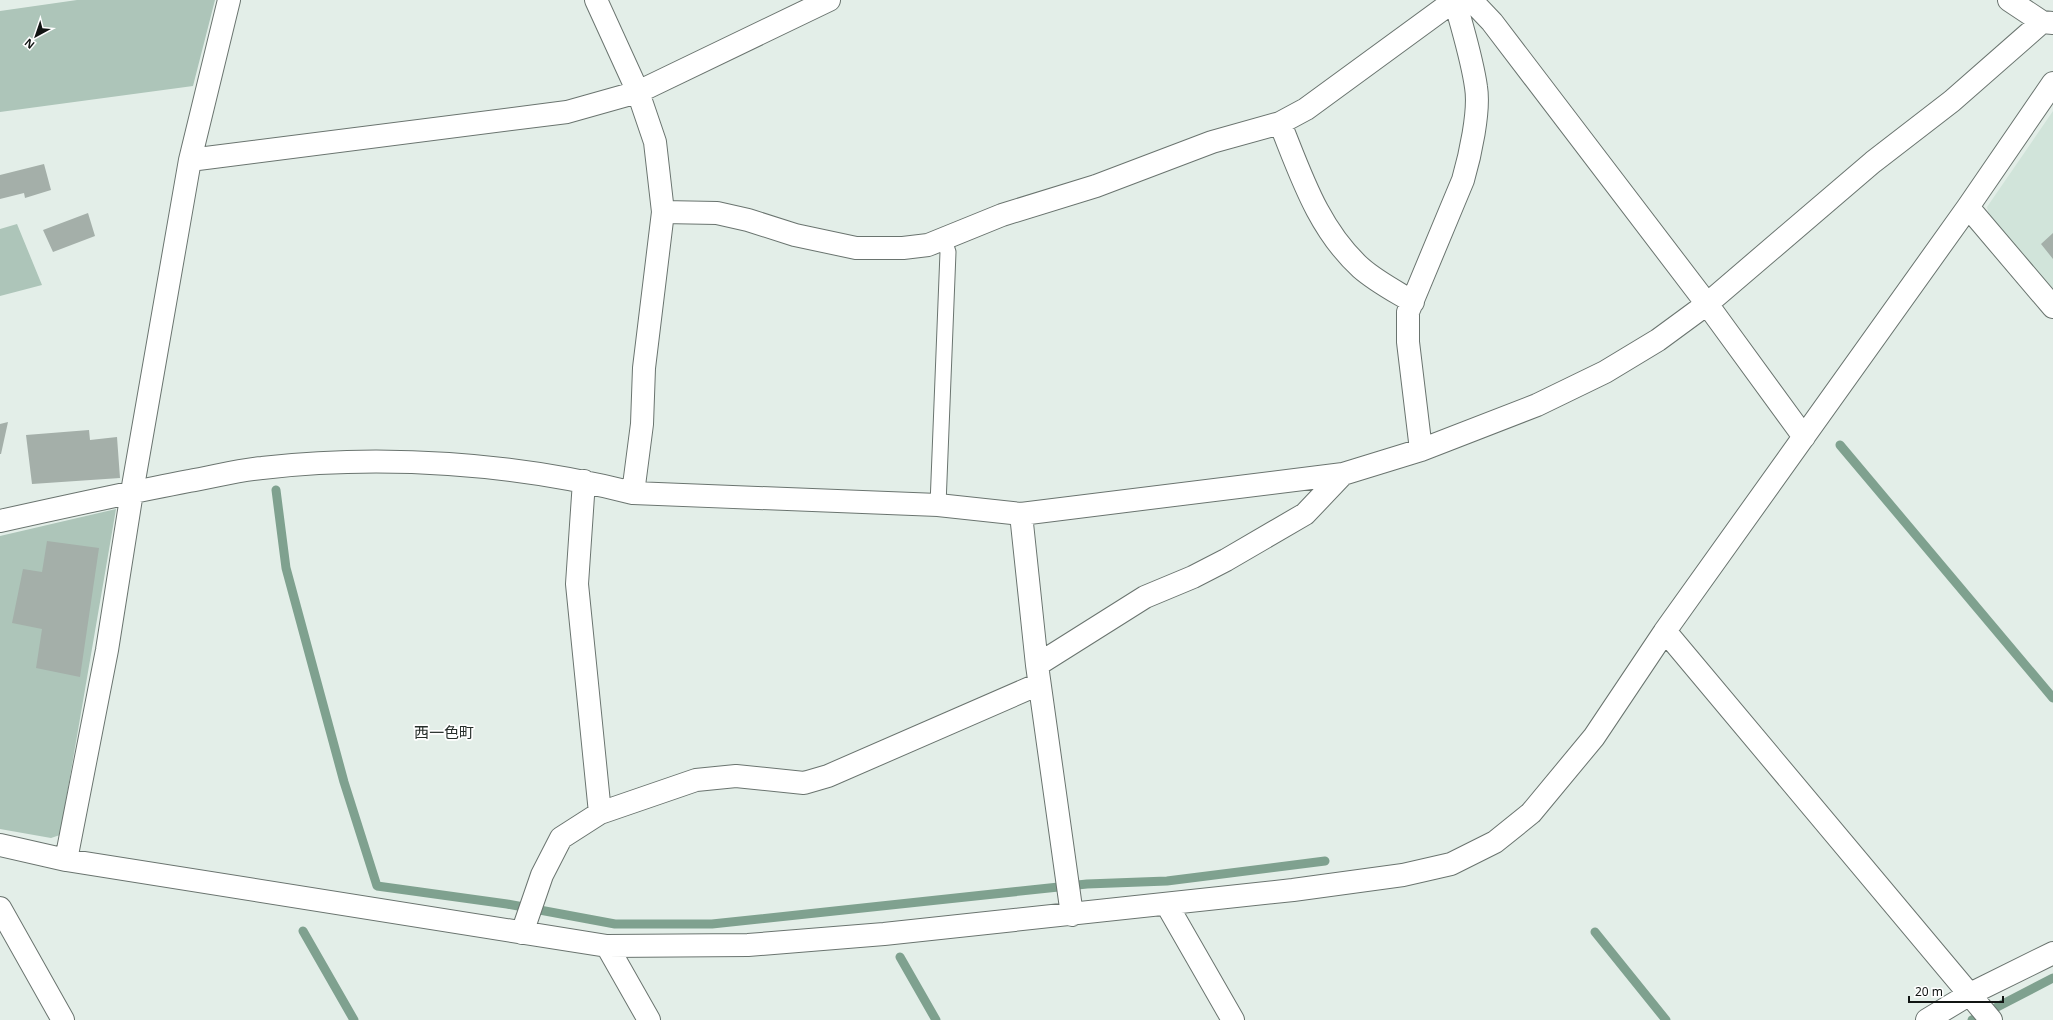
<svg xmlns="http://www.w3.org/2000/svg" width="2053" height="1020" viewBox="0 0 2053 1020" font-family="'Noto Sans','Noto Sans JP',sans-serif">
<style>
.built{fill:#d1e4da}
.green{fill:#adc5b9}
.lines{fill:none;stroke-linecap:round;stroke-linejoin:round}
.stream{stroke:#7fa18f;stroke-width:9}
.building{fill:#a4afa9}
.lane-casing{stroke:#6a746f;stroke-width:17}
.street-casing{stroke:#6a746f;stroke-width:24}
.lane{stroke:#fff;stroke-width:15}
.street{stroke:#fff;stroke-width:22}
.labels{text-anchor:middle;stroke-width:3.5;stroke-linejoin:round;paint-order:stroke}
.quarter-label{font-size:15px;fill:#262e2a;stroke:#fff}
</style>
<rect width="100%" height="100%" fill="#e3eee8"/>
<path class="built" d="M2053 111V298L1989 216 1987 207Z"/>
<path class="green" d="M77 0H215L193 86 0 112V11Z
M17 224 42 285 0 296V229Z
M116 509 60 835 51 838 0 829V536Z"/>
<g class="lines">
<path class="stream" d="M1840 445 2053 698
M276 490 286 568 344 782 377 886 507 904 615 924H712L1087 884 1167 881 1325 861
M303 931 354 1020
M1595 932 1666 1020
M900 957 936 1020
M1972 1020 2053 978"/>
</g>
<path class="building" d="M44 164 51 190 25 198 24 193 0 199V175Z
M88 213 95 236 53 252 43 230Z
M2053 233V259L2041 244Z
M8 422 1 454H0V424Z
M89 430 90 440 117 437 120 478 32 484 26 435Z
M47 541 99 548 80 677 36 668 42 629 12 623 23 569 42 572Z"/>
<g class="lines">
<g class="lane-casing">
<path id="lane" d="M938 505 948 252 944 240"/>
</g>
<g class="street-casing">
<path id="street" d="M596 0 638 92 655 142 663 212 644 368 642 424 633 493
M1471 0 1492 22 1707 304 1804 437
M2009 0 2042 22 2053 23
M1280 123C1301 175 1318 229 1361 268 1377 282 1395 291 1413 302
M190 160 567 112 638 92 829 0
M1968 207 2053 307
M663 212 717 213 748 220 795 235 856 248H903L928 245 1002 215 1096 186 1212 142 1280 123 1306 109 1455 0
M1421 450 1408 342V312L1463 180C1470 156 1480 111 1476 87 1472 58 1462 28 1455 0
M584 481 577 584 600 813
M1021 514 1037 665 1072 915
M0 521C63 507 126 493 189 481 213 477 238 470 262 468 383 454 515 463 633 493L938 505 1021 514 1343 474 1421 450 1537 405 1605 372 1658 340 1707 304 1873 162 1952 101 2042 22
M1665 631 1991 1020
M1037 665 1145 597 1193 577 1226 560 1305 514 1343 474
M0 845 66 860 607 946 748 945 884 934 1293 890 1403 875 1451 864 1495 842 1531 813 1594 737 1665 631 1968 207 2053 83
M66 860 107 650 132 492 190 160 229 0
M1167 905 1233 1020
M0 908 63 1020
M522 933 542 875 561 838 600 813 696 780 736 776 804 783 828 776 1039 684
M607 946 649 1020
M1927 1020 1970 994 2053 953"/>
</g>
<use href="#lane" class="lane"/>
<use href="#street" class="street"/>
</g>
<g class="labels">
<g class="quarter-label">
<text x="444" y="738">西一色町</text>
</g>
</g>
<g transform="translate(36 36) rotate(220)" stroke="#ffffff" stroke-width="3" paint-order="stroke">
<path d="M0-3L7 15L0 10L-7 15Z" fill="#111513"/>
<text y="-6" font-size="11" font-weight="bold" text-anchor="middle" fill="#111513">N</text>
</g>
<path d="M1909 996v6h94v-6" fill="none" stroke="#111513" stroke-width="2"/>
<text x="1915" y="996" font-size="12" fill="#111513" stroke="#ffffff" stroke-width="3" paint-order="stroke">20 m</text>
</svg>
